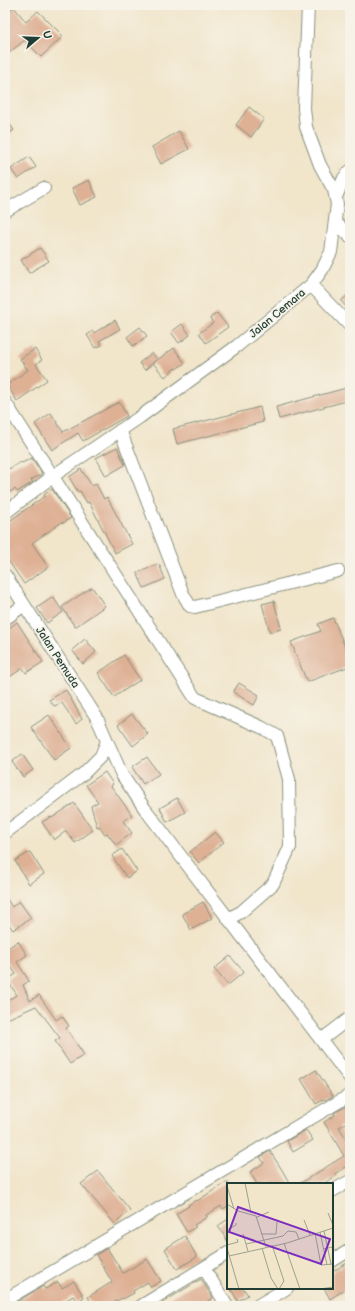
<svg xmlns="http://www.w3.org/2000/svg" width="355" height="1311" viewBox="0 0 355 1311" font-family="'Balsamiq Sans',sans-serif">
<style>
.building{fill:#deb094}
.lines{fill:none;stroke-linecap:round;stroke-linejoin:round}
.minor-casing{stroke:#88917f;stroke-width:14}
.minor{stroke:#fff;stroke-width:12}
.labels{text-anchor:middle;stroke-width:3.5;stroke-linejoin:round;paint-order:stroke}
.street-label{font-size:11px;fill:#1f3d34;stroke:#f7f3e8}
.inset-road{fill:none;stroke:#9da28e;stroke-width:1}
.view{fill:#7b2cbf;fill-opacity:0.15;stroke:#7b2cbf;stroke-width:2}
.inset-edge{fill:none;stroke:#1f3d34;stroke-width:2}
</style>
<rect width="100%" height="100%" fill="#f7f3e8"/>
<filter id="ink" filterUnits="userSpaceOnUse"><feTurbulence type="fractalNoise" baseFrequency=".025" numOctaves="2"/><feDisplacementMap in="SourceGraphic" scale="8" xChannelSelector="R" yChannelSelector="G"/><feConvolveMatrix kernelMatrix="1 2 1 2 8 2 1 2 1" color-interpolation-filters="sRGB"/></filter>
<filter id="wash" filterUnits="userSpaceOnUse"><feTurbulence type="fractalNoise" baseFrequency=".012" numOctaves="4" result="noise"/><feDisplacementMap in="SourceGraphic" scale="16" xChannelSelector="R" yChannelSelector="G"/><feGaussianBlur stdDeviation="0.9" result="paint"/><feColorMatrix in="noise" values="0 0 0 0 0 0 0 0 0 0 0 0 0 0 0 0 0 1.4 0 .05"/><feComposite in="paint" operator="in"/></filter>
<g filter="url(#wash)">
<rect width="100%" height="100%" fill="#f1e5ca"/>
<g id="blocks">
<path class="building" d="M14 7 26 22 38 11 63 36 41 57 25 40 5 56V14Z
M249 107 264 119 251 137 236 125Z
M5 118 14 130 5 137Z
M179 131 189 149 161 164 152 147Z
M29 157 36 167 18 179 11 169Z
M89 180 97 197 80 205 72 188Z
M40 248 49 261 29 273 21 260Z
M350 293V311L341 301Z
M217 313 228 327 206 343 199 333 213 323 210 318Z
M115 320 120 329 99 341 102 345 95 348 87 335 93 331 94 333Z
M182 324 190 335 179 343 171 332Z
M140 327 147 336 133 346 127 337Z
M174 348 185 363 176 369 175 368 165 377 153 363Z
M35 349 42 360 36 364 47 380 17 401 7 385 28 370 20 359Z
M152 353 157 359 145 370 139 363Z
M350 387V400L279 419 276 407Z
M119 402 127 416 83 441 78 433 52 450 35 424 51 413 63 432Z
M260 407 263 422 177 444 173 429Z
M117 447 125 465 106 476 96 458Z
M32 458 42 474 31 480 33 482 30 484 17 492 15 489 5 495V471L21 462 22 463Z
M81 469 92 486 96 484 104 499 107 497 132 544 115 553 89 502 87 503 80 491 78 492 69 477Z
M52 489 71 518 63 523 62 522 32 543 48 567 24 584 5 556V524L45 496 44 495Z
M159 564 165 579 144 588 137 573Z
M92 587 105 606 75 627 62 607Z
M53 597 63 612 47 623 37 608Z
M274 601 281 629 270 632 262 604Z
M333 618 350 659V666L307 682 291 642 321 631 318 624Z
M17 622 43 662 26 673 23 668 5 680V631Z
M85 639 96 652 83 664 72 650Z
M124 655 140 680 114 697 98 673Z
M239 683 259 695 254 705 233 692Z
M66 690 82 719 76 724 62 703 54 706 49 700Z
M132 714 148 734 133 746 118 725Z
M49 715 71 748 54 760 31 727Z
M22 754 33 770 23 777 12 762Z
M147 757 159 774 143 784 132 767Z
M105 772 113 784 111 786 132 815 123 821 132 833 116 845 107 833 104 834 99 826 97 827 91 806 98 802 86 785Z
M177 798 185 812 167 822 160 808Z
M74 803 93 830 75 843 66 831 54 840 42 822 51 817 52 818Z
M215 832 224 842 199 863 190 852Z
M122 849 137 871 127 878 112 856Z
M30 852 44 874 29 884 15 861Z
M5 896 12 907 19 901 31 918 13 930 5 919Z
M203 902 212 918 191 930 182 914Z
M18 941 27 955 17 962 29 981 23 985 30 1001 39 995 56 1020 62 1016 69 1026 66 1028 84 1055 70 1064 55 1041 60 1038 36 1006 5 1020V1001L17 995 7 980 16 974 5 958V950Z
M230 956 244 972 228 985 214 969Z
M316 1070 333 1096 326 1100 325 1099 316 1104 301 1079Z
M349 1105 350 1107V1121L339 1127 350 1145V1165L336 1173 337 1175 323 1184H299L344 1156 324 1122 335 1115 334 1113Z
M306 1130 313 1140 293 1152 287 1141Z
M270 1151 282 1170 290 1184H257L250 1172 264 1163 260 1157Z
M98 1171 130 1210 115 1224 81 1184Z
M228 1181V1206L223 1209 221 1206 206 1215 207 1217 194 1225 196 1227 187 1232 176 1214 189 1206 188 1205 196 1200 197 1201Z
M228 1219V1242L218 1226Z
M185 1236 197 1257 177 1269 165 1249Z
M107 1248 123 1273 147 1259 161 1281 151 1287 148 1282 133 1291 134 1293 123 1299 122 1298 108 1306H93L88 1297 112 1282 96 1255Z
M350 1261V1286L330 1299 324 1288H332V1272Z
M201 1279 213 1298 200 1306H157Z
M74 1281 84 1297 77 1302 73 1296 57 1306H10L43 1286 45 1289 58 1282 62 1288Z
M230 1288H243L248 1295 238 1301Z"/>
</g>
</g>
<g filter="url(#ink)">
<use href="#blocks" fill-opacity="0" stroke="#88917f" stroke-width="1"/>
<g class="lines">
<g class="minor-casing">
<path id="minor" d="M336 197 344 178 350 171
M5 211 44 188
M336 223 348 234 350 237
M311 285 350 326
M5 402 195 698 261 727 277 736 289 779 290 847 273 884 241 912 228 919
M120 430 183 594 190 606 195 607 338 571
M5 513 53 476 140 417 237 346 311 285 322 270 331 252 337 204 334 190 320 165 306 127 304 108 308 5
M5 575 97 718 122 775 145 809 189 867 350 1078
M5 619 24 605
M5 833 83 774 101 756 107 741
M321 1040 350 1018
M332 1191 350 1181
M332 1261 350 1250
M204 1268 227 1306
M5 1300 350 1095
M141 1306 228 1253
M257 1306 287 1288"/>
</g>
<use href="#minor" class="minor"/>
</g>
</g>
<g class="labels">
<g class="street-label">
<text transform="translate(277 313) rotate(-40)" y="4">Jalan Cemara</text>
<text transform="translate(58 657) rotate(57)" y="4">Jalan Pemuda</text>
</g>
</g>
<g transform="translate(227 1183)">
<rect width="106" height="106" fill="#f1e5ca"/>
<path class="inset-road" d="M18 0 24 30M0 3 7 26M0 21 11 28 29 33 39 64M101 30 106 42M30 34 42 29M77 37 83 52M0 47 9 42V40M97 48 104 81M93 49 100 82M88 50 94 82 106 81M16 51 21 68M35 51H49L50 39M57 60 73 106M19 61 56 53 61 48 69 49 72 56M0 62 11 59 10 56M45 62 57 98 52 106M0 65 12 106M35 65 44 95 51 106M96 66 105 64 106 68M2 73 60 60 106 45M93 106 106 104"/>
<path class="view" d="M11 24 103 56 94 81 2 49Z"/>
<rect width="106" height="106" class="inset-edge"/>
</g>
<rect width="355" height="1311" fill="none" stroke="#f7f3e8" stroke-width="20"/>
<g transform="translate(38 38) rotate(71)" stroke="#f7f3e8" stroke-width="3" paint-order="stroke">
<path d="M0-3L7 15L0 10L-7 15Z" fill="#1f3d34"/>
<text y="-6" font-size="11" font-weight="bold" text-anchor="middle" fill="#1f3d34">U</text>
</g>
</svg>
